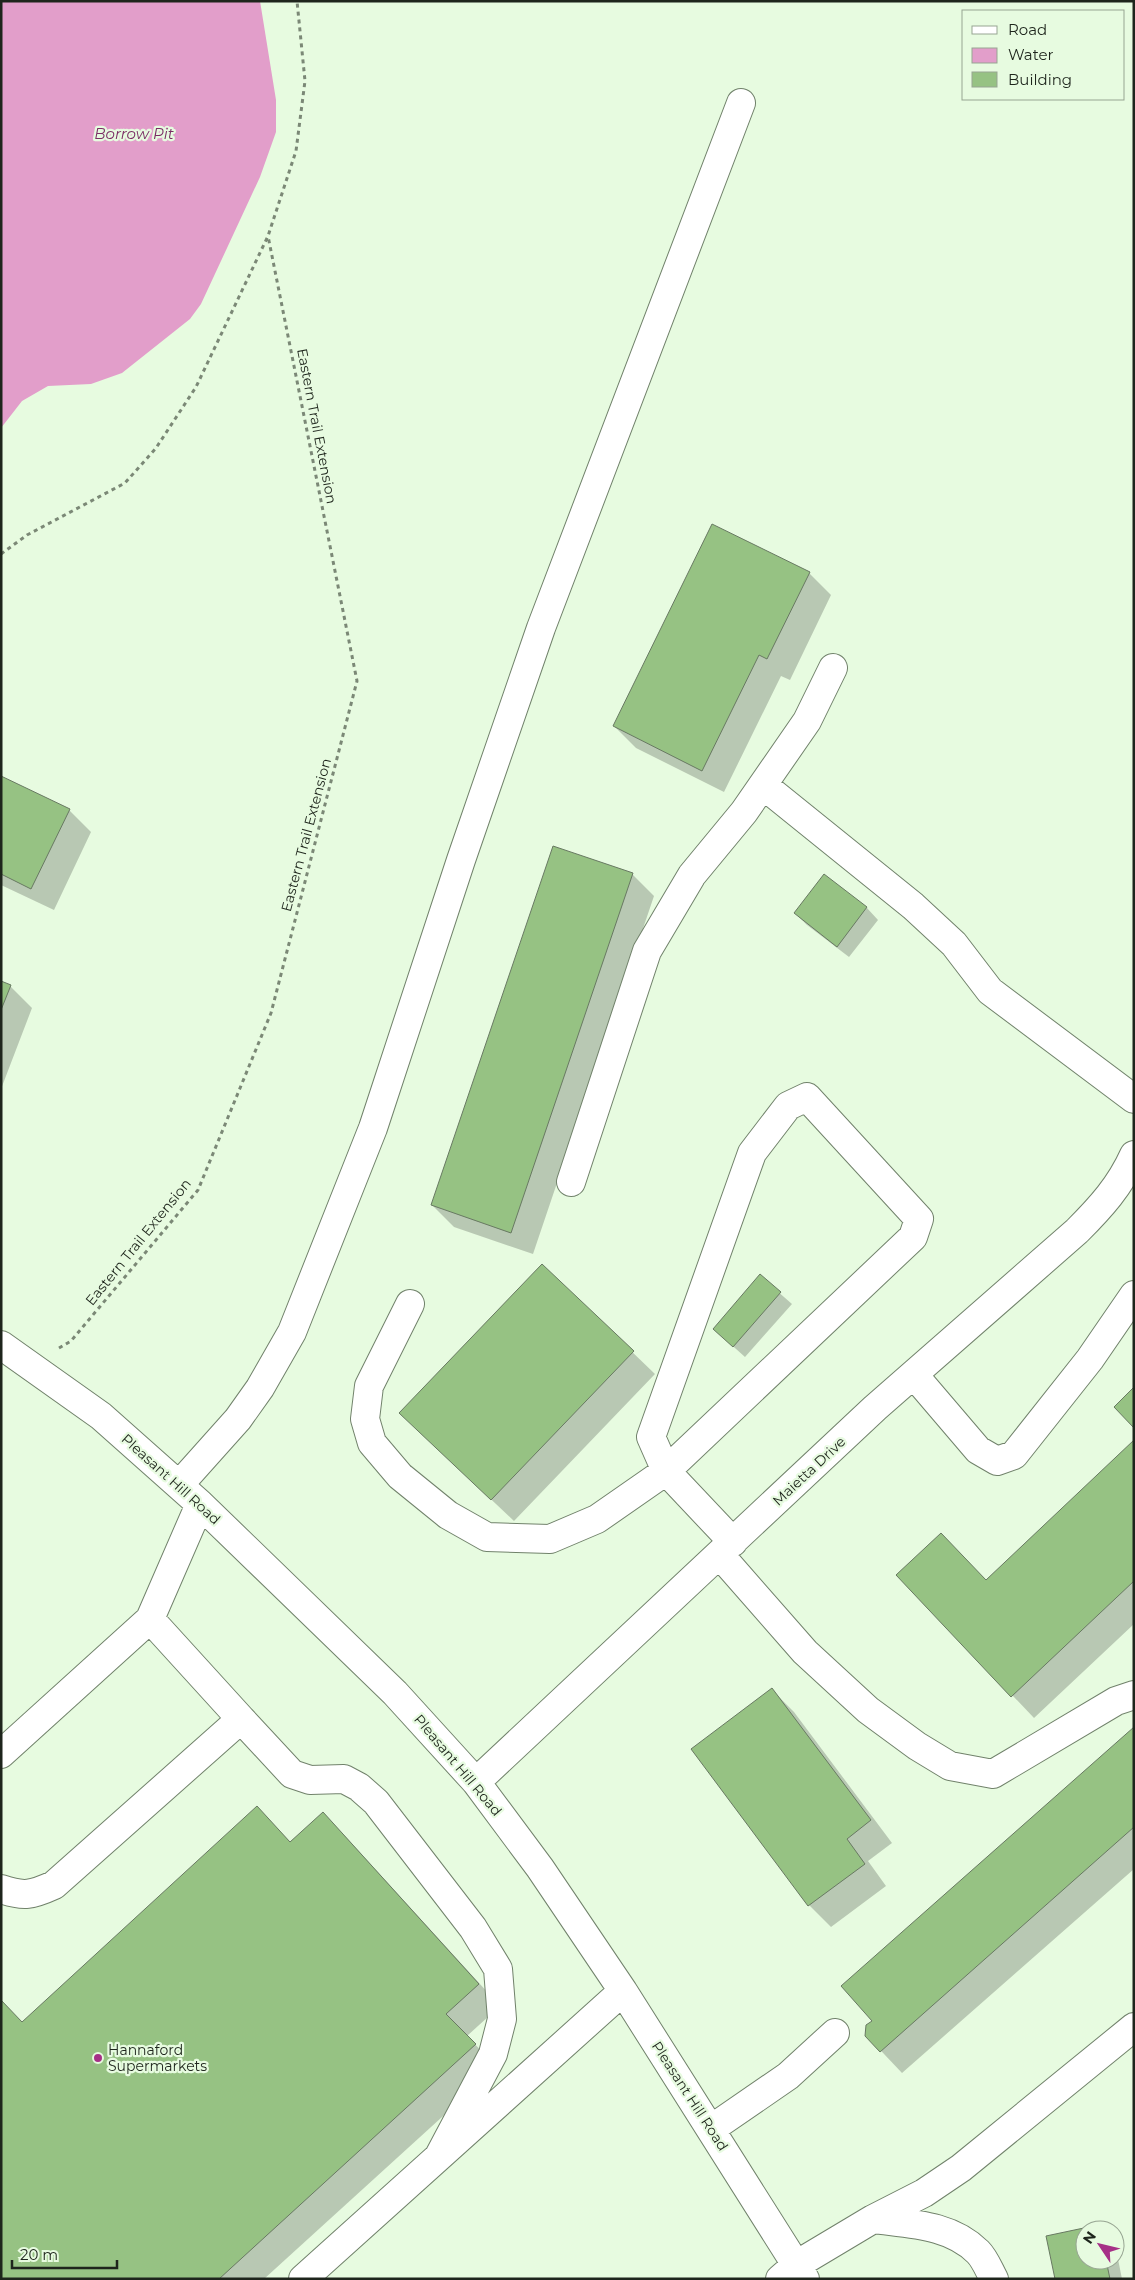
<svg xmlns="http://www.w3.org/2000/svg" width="1135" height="2280" viewBox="0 0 1135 2280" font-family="Montserrat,sans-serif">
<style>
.water{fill:#e29eca}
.shadow{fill:#0003}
.building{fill:#96c283;stroke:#687962}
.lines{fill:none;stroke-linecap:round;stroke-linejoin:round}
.minor-casing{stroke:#71826b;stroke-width:30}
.path{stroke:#7b8876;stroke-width:3;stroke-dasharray:4 4;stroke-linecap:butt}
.minor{stroke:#fff;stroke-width:28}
.poi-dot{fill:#a63087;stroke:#e7fbe0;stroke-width:2}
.labels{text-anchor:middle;stroke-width:4.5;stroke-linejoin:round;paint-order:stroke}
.street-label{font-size:14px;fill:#1e251c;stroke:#e7fbe0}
.poi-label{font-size:14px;fill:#1e251c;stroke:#e7fbe0;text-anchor:start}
.water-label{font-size:15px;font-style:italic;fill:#7b2d65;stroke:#e7fbe0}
</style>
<rect width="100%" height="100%" fill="#e7fbe0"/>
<path class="water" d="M1 1H260L276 100V132L260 177 201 304 190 319 122 373 91 384 48 386 22 401 1 428Z"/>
<path class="shadow" d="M809 573 831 595 790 680 781 676 724 792 636 748 614 726Z
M1 777 69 810 91 832 54 910 1 885Z
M632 874 654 896 533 1254 454 1227 432 1205Z
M824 876 867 908 878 920 849 957 807 925 795 913Z
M1 983 10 986 32 1008 1 1089Z
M542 1265 655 1374 514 1521 423 1435Z
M760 1276 792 1304 745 1357 726 1340Z
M1134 1442V1624L1034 1718 898 1575 987 1581Z
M772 1690 794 1712 892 1843 868 1861 886 1886 831 1927 809 1905 693 1749Z
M1134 1728V1869L902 2073 867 2036 873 2021Z
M257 1808 291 1843 323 1814 344 1835 500 2006 467 2036 497 2067 264 2279H1L22 2023Z
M1098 2226 1102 2230H1085V2260H1115V2244L1122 2279H1056L1047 2237Z"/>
<path class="building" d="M712 524 810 572 767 659 759 655 702 771 613 726Z
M1 776 70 809 31 889 1 874Z
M553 846 633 873 511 1233 431 1205Z
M824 874 867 907 837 947 794 913Z
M1 981 11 985 1 1010Z
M542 1264 634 1351 491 1500 399 1413Z
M760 1274 781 1292 733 1347 713 1329Z
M1134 1387V1428L1114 1407Z
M1134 1440V1581L1011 1697 896 1575 941 1533 986 1580Z
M772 1688 871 1820 847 1839 865 1864 808 1906 691 1749Z
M1134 1727V1827L880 2052 865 2036 866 2025 872 2021 841 1986Z
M257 1806 290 1842 323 1812 479 1984 446 2014 476 2044 219 2279H1V2000L22 2022Z
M1098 2225 1099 2230H1085V2260H1106L1110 2279H1055L1046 2236Z"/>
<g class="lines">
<g class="minor-casing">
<path id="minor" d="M763 785 913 906 954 944 990 991 1134 1099
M571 1182 647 951 692 875 744 812 807 721 833 668
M410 1304 369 1386 365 1419 372 1443 400 1476 448 1515 487 1537 550 1539 597 1519 666 1471 913 1237 919 1219 807 1097 788 1106 752 1153 651 1437 666 1471 733 1542
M1 1345 101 1416 200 1504 395 1693 476 1782 540 1868 623 1991 805 2279
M914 1375 978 1450 997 1461 1014 1455 1090 1359 1134 1295
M179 1485 238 1419 260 1388 292 1332 373 1128 461 860 541 628 741 103
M720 1555 805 1652 868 1710 917 1746 950 1766 993 1774 1116 1701 1134 1695
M241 1719 292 1774 310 1780 344 1779 359 1787 376 1802 473 1928 498 1969 502 2019 493 2054 439 2156
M1 1754 150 1619 200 1504
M476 1782 875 1408 1077 1231C1101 1207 1120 1186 1134 1155
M1 1889C24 1897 32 1895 54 1885L241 1719 150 1619
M711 2129 788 2076 835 2033
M873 2219C909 2224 950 2224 978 2252 985 2259 989 2270 994 2279
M303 2279 623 1991
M780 2279 796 2265 873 2219 924 2193 961 2168 1134 2027"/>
</g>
<path class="path" d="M1 554 27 535 125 483 156 448 196 387 268 236 296 151 305 81 297 1
M59 1348 71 1341 198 1190 271 1013 357 681 268 236"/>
<use href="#minor" class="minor"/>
</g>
<circle class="poi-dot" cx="98" cy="2058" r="5"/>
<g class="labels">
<g class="street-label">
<text transform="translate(317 426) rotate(79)" y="5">Eastern Trail Extension</text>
<text transform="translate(306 835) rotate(-75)" y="5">Eastern Trail Extension</text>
<text transform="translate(138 1242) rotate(-51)" y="5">Eastern Trail Extension</text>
<text transform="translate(809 1471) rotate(-43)" y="5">Maietta Drive</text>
<text transform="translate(171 1479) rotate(42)" y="5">Pleasant Hill Road</text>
<text transform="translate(458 1765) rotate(50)" y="5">Pleasant Hill Road</text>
<text transform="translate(690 2096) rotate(57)" y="5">Pleasant Hill Road</text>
</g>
<g class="poi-label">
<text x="108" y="2055">Hannaford<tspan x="108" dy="16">Supermarkets</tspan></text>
</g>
<g class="water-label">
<text x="134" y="139">Borrow Pit</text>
</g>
</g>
<rect width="1135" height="2280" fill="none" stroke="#1e251c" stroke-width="5"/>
<rect x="962" y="10" width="162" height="90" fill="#e7fbe0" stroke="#97a592"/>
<rect x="972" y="26" width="25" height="8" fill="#ffffff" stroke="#97a592"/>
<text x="1008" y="35" font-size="15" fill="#1e251c">Road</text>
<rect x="972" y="48" width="25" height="15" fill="#e29eca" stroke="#97a592"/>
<text x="1008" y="60" font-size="15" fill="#1e251c">Water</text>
<rect x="972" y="72" width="25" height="15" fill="#96c283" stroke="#97a592"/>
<text x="1008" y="85" font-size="15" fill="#1e251c">Building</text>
<g transform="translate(1100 2245) rotate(305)"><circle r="24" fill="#e7fbe0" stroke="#97a592"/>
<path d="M0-4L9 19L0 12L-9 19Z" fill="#a63087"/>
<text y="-8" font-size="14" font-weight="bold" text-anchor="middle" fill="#1e251c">N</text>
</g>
<path d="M12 2260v8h105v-8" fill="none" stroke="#1e251c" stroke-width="2.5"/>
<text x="20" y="2260" font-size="15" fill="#1e251c" stroke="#e7fbe0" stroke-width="4" paint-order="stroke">20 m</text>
</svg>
